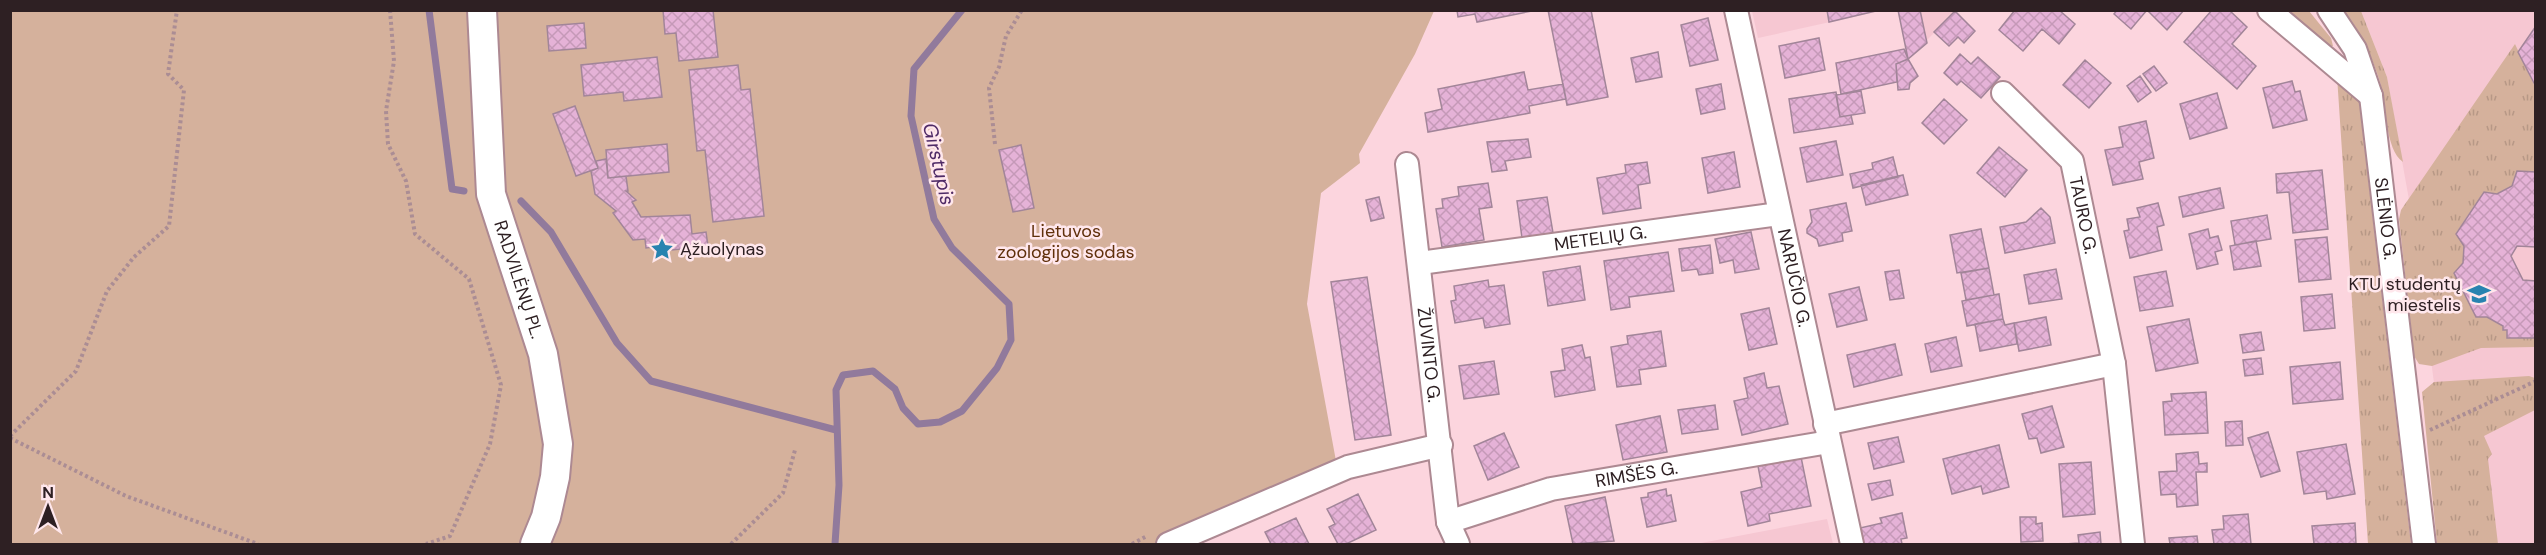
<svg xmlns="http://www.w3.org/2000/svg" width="2546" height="555" viewBox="0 0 2546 555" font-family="'DM Sans',sans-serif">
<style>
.built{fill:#f6c7d2}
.grass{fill:url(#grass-tufts)}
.park{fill:#d5b19c}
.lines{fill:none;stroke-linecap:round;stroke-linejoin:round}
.stream{stroke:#917a9c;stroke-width:7}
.building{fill:url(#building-cross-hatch);stroke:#a28599;stroke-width:1.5}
.minor-casing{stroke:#ad8992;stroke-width:26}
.tertiary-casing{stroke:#ad8992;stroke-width:32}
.path{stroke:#ab8d94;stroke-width:4;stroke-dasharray:3 3;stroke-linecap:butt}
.minor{stroke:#fff;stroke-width:22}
.tertiary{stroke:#fff;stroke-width:28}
.labels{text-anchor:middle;stroke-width:5;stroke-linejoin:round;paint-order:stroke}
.street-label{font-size:18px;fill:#2e2023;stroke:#ffe7ec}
.park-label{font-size:18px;fill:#60300b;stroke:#ffe7ec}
.poi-label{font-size:18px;fill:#2e2023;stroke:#ffe7ec;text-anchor:start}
.water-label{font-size:20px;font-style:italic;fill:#4f2a66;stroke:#ffe7ec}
</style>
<defs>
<pattern id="grass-tufts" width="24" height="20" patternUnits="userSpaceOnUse" patternTransform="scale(1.5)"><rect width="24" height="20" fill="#d5b19c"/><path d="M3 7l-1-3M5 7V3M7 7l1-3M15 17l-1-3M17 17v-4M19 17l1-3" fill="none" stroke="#b79886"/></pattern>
<pattern id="building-cross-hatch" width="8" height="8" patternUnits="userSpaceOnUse" patternTransform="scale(1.5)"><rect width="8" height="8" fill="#e5b2d7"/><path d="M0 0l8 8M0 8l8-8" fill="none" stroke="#c599b8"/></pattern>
</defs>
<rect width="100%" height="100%" fill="#fcd5de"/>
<path class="built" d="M1752 11H1880L1758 38Z
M1898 11H1960L1955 12 1908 59Z
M2361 11H2535V544H2455L2413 222 2387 77Z
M1827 519 1833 544H1696Z"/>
<path class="grass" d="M2287 11H2309L2331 38 2333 46H2327Z
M2344 11H2361L2387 77 2403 162C2385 150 2386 103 2380 82 2372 57 2361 31 2344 11Z
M2515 44 2535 87V172L2517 171 2512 186 2497 194 2484 192 2456 233 2464 246 2463 263 2454 273 2476 317H2487L2503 326V330H2507V338H2535V347L2481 348 2432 366 2419 364 2414 356 2399 219 2401 210Z
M2337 76 2359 100 2411 544H2368Z
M2529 376 2535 378V410L2484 436 2492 454 2488 459 2498 544H2437L2422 392 2434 382Z"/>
<path class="park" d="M10 11H1434L1415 54 1359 154 1360 163 1321 193 1307 304 1336 461 1159 544H11Z"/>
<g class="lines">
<path class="stream" d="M429 10 452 189 464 191
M521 201 551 232 617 343 651 381 836 430
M835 544 839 485 836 390 843 375 873 371 895 389 903 408 918 424 940 422 962 411 997 368 1011 340 1009 304 952 248 934 219 911 116 914 69 962 10"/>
</g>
<path class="building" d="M663 10H713L718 57 679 61 676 33 665 34Z
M1457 10H1537L1477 22 1475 14 1458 17Z
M1548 10H1591L1608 97 1567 105Z
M1827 10H1880L1829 22Z
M1898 10H1920L1927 43 1908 59Z
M2015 10H2059L2075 24 2059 44 2042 29 2023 51 1999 30Z
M2117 10H2147L2131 29 2114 14Z
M2147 10H2184L2167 30Z
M2212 10H2229L2247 27 2232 44 2256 66 2237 89 2184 42Z
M1955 11 1975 31 1964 43 1958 37 1949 46 1934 32Z
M1708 18 1718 60 1690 66 1681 25Z
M584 23 586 48 549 51 547 26Z
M2536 26V87L2518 52Z
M1819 38 1825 70 1785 78 1779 46Z
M1904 49 1908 59 1896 64 1897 82 1841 94 1836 63Z
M1658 52 1662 77 1636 82 1631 58Z
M1960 54 1971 64 1978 57 2000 77 1981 98 1961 81 1957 85 1944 73Z
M657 57 662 97 624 101 623 92 584 96 581 65Z
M1908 59 1918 76 1910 83 1909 89 1898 90 1896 64Z
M2085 60 2111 83 2089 108 2063 85Z
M738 65 741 90 750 89 764 216 713 222 705 150 697 151 689 70Z
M2154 66 2167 83 2156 91 2143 74Z
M1524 72 1528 90 1563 84 1566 99 1529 106 1530 113 1428 132 1425 113 1442 109 1438 89Z
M2140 76 2151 92 2138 102 2127 86Z
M2292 81 2295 92 2300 91 2307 120 2273 128 2263 88Z
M1721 84 1725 109 1701 114 1696 89Z
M1861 91 1865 113 1840 117 1836 95Z
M1836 92 1840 117 1851 115 1853 124 1794 133 1789 99Z
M2217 93 2227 128 2190 139 2180 104Z
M1944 99 1967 120 1944 144 1922 123Z
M575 106 598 168 576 176 553 114Z
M2146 121 2154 158 2139 162 2143 179 2113 185 2105 150 2123 147 2119 127Z
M1528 139 1531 157 1505 161 1507 170 1492 172 1487 142Z
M1836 141 1843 175 1807 182 1800 148Z
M667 144 669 172 608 178 606 150Z
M1021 145 1034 208 1013 212 999 150Z
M1999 147 2027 170 2005 197 1977 173Z
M1734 152 1740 187 1708 193 1702 158Z
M1893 157 1898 177 1853 188 1850 174 1873 169 1872 163Z
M606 159 608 178 626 176 628 191H626L636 200 632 202 641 217 690 215 692 234 706 232 708 246 672 250 671 245 646 248 645 239 633 240 613 213 616 211 595 194 591 171 598 168 596 161Z
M1647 162 1650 183 1638 185 1641 208 1603 214 1597 178 1626 173 1625 165Z
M2322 170 2328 229 2293 233 2289 192 2277 193 2276 174Z
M2517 171 2536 172V247L2517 246 2511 256 2523 280 2536 281V338H2507V330H2503V326L2487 317H2476L2454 273 2463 263 2464 246 2456 234 2484 192 2497 194 2512 186Z
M1903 175 1908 195 1866 205 1861 185Z
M1488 183 1492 207 1479 209 1484 240 1442 247 1436 209 1443 208 1442 199 1459 196 1458 187Z
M2220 188 2224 208 2183 217 2179 197Z
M1379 197 1384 218 1371 221 1366 200Z
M1547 197 1553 233 1522 238 1517 201Z
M1846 203 1852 231 1842 233 1843 241 1819 246 1817 239 1807 233V229L1812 222 1810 210Z
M2158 203 2164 225 2157 227 2162 250 2130 258 2124 231 2129 230 2127 219 2140 217 2137 208Z
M2041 208 2050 217 2055 243 2005 253 2000 227 2026 222Z
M2267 215 2271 239 2235 245 2231 221Z
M1981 229 1989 268 1957 273 1950 235Z
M2208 229 2210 238 2218 236 2222 250 2215 252 2218 264 2197 269 2189 234Z
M1751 232 1759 269 1735 273 1733 260 1720 263 1715 239Z
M2327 237 2331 279 2299 282 2295 240Z
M2256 241 2261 266 2234 270 2230 246Z
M1710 245 1713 273 1699 275 1697 269 1682 271 1679 249Z
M1668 252 1674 291 1629 297 1630 307 1611 310 1604 261Z
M1580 266 1585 300 1548 306 1543 272Z
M1989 268 1994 295 1966 300 1961 273Z
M2056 269 2062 299 2029 304 2024 275Z
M1899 270 1904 298 1890 300 1885 272Z
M2166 271 2173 306 2140 311 2134 277Z
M1367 277 1391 435 1355 440 1331 282Z
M1488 280 1489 287 1504 285 1510 324 1485 328 1483 318 1455 323 1451 301 1456 300 1454 286Z
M1859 287 1867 320 1837 327 1829 294Z
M1999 294 2003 319 1967 326 1962 301Z
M2332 294 2335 328 2304 331 2301 297Z
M1769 308 1777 344 1749 350 1741 314Z
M2046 317 2051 345 2019 351 2014 323Z
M2003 319 2005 325 2014 323 2017 344 1980 351 1975 324Z
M2189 319 2198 363 2156 371 2147 327Z
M1661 331 1666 366 1639 370 1641 384 1617 387 1611 347 1628 344 1627 336Z
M2261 332 2264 350 2243 353 2240 335Z
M1956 337 1962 366 1931 372 1925 344Z
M1895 344 1902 375 1854 387 1847 355Z
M1582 345 1585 358 1590 357 1595 390 1555 397 1551 372 1565 370 1562 349Z
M2261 358 2263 374 2245 376 2243 360Z
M1494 361 1499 394 1464 399 1459 366Z
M2340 362 2343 399 2293 404 2290 367Z
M1764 373 1767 388 1779 386 1788 424 1742 435 1734 401 1748 398 1744 378Z
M2206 392 2208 433 2165 435 2163 402 2172 401 2171 394Z
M1715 405 1718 429 1682 434 1678 410Z
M2052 406 2064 447 2041 453 2037 438 2029 439 2022 414Z
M1660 416 1667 452 1623 460 1616 425Z
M2242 421 2243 445 2226 446 2225 422Z
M2268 432 2280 471 2261 477 2248 438Z
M1504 433 1519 467 1488 480 1474 446Z
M1898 437 1904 462 1874 469 1868 443Z
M2346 444 2355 494 2327 499 2326 491 2304 494 2297 452Z
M1999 445 2009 487 1983 494 1981 486 1952 494 1943 459Z
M2198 452 2199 464 2207 463V472H2196L2198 505 2177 507 2176 494 2161 495 2159 472 2177 471 2176 454Z
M1801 457 1811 506 1769 514 1770 521 1748 526 1741 492 1762 487 1758 466Z
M2091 462 2095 514 2063 517 2059 464Z
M1890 480 1893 495 1872 500 1868 484Z
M1666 489 1667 496 1671 495 1676 521 1647 527 1641 498 1648 497V493Z
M1358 494 1376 530 1346 544H1338L1329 527 1335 524 1327 509Z
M1605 497 1614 541 1573 544 1565 506Z
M1902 513 1907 538 1901 539 1902 544H1864L1860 528 1882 523 1880 518Z
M2248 514 2251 544H2214L2212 530 2224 529 2223 516Z
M2020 517H2036V524L2042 523 2043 541 2021 542Z
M1296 518 1309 544H1271L1265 532Z
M2355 523 2356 544H2314L2312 526Z
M2100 532 2101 544H2065L2079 543 2078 535Z
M2197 536 2198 544H2170L2169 538Z"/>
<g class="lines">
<g class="minor-casing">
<g id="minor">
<path id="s1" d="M1736 10 1852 544"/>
<path d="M2269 10 2371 96"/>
<path id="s2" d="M2329 10 2355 49 2371 96 2424 544"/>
<path id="s3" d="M2003 93 2072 161 2114 364 2133 544"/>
<path id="s4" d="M1407 164 1448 522 1458 544"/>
<path id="s5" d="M1420 263 1779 214"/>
<path d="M1825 424 2114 364"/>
<path id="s6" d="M1448 522 1551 489 1829 442"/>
<path d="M1168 544 1348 467 1441 445"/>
</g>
</g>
<g class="tertiary-casing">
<g id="tertiary">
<path id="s7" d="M482 10 491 194 543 354 558 444 555 477 546 517 535 544"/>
</g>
</g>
<path class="path" d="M390 10 394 61 386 111 388 144 406 181 415 234 469 279 501 385 490 444 450 536 426 544
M995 144 989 88 999 67 1006 36 1022 10
M2430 430 2536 381
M10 436 76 371 107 291 134 257 169 226 184 90 168 74 177 10
M10 438 126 496 258 544
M731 544 783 493 795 450
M1132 544 1147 536"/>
<use href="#minor" class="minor"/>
<use href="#tertiary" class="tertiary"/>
</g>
<defs>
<g id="sight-bare" transform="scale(1.8)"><path d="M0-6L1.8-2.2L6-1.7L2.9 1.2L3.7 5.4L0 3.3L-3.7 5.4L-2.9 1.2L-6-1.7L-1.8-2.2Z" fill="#2883b0" stroke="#ffe7ec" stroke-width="2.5" paint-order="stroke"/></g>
<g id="university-bare" transform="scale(1.8)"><path d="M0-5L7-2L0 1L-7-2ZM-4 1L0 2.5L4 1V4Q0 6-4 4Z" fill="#2883b0" stroke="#ffe7ec" stroke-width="2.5" paint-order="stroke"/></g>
</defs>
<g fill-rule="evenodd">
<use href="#sight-bare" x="662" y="249"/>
<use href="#university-bare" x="2479" y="294"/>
</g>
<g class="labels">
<g class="street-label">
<text dy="6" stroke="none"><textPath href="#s3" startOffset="152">TAURO G.</textPath></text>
<text dy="6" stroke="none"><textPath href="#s2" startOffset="220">SLĖNIO G.</textPath></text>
<text dy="6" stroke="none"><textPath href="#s5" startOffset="182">METELIŲ G.</textPath></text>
<text dy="6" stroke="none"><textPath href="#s1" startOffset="274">NARUČIO G.</textPath></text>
<text dy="6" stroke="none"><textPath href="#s7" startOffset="274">RADVILĖNŲ PL.</textPath></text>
<text dy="6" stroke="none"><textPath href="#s4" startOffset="192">ŽUVINTO G.</textPath></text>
<text dy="6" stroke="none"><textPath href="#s6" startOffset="195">RIMŠĖS G.</textPath></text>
</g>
<g class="park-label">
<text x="1066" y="237">Lietuvos<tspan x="1066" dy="21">zoologijos sodas</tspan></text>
</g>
<g class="poi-label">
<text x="680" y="255">Ąžuolynas</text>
<text x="2461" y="290" text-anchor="end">KTU studentų<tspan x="2461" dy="21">miestelis</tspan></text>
</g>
<g class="water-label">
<text transform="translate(939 164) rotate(77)" y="7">Girstupis</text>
</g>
</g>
<rect width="2546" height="555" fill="none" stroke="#2e2023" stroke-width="24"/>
<g transform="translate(48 507)" stroke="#ffe7ec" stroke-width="4.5" paint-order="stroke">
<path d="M0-4.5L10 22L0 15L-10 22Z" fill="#2e2023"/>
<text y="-9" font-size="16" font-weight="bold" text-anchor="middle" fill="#2e2023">N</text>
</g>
</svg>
